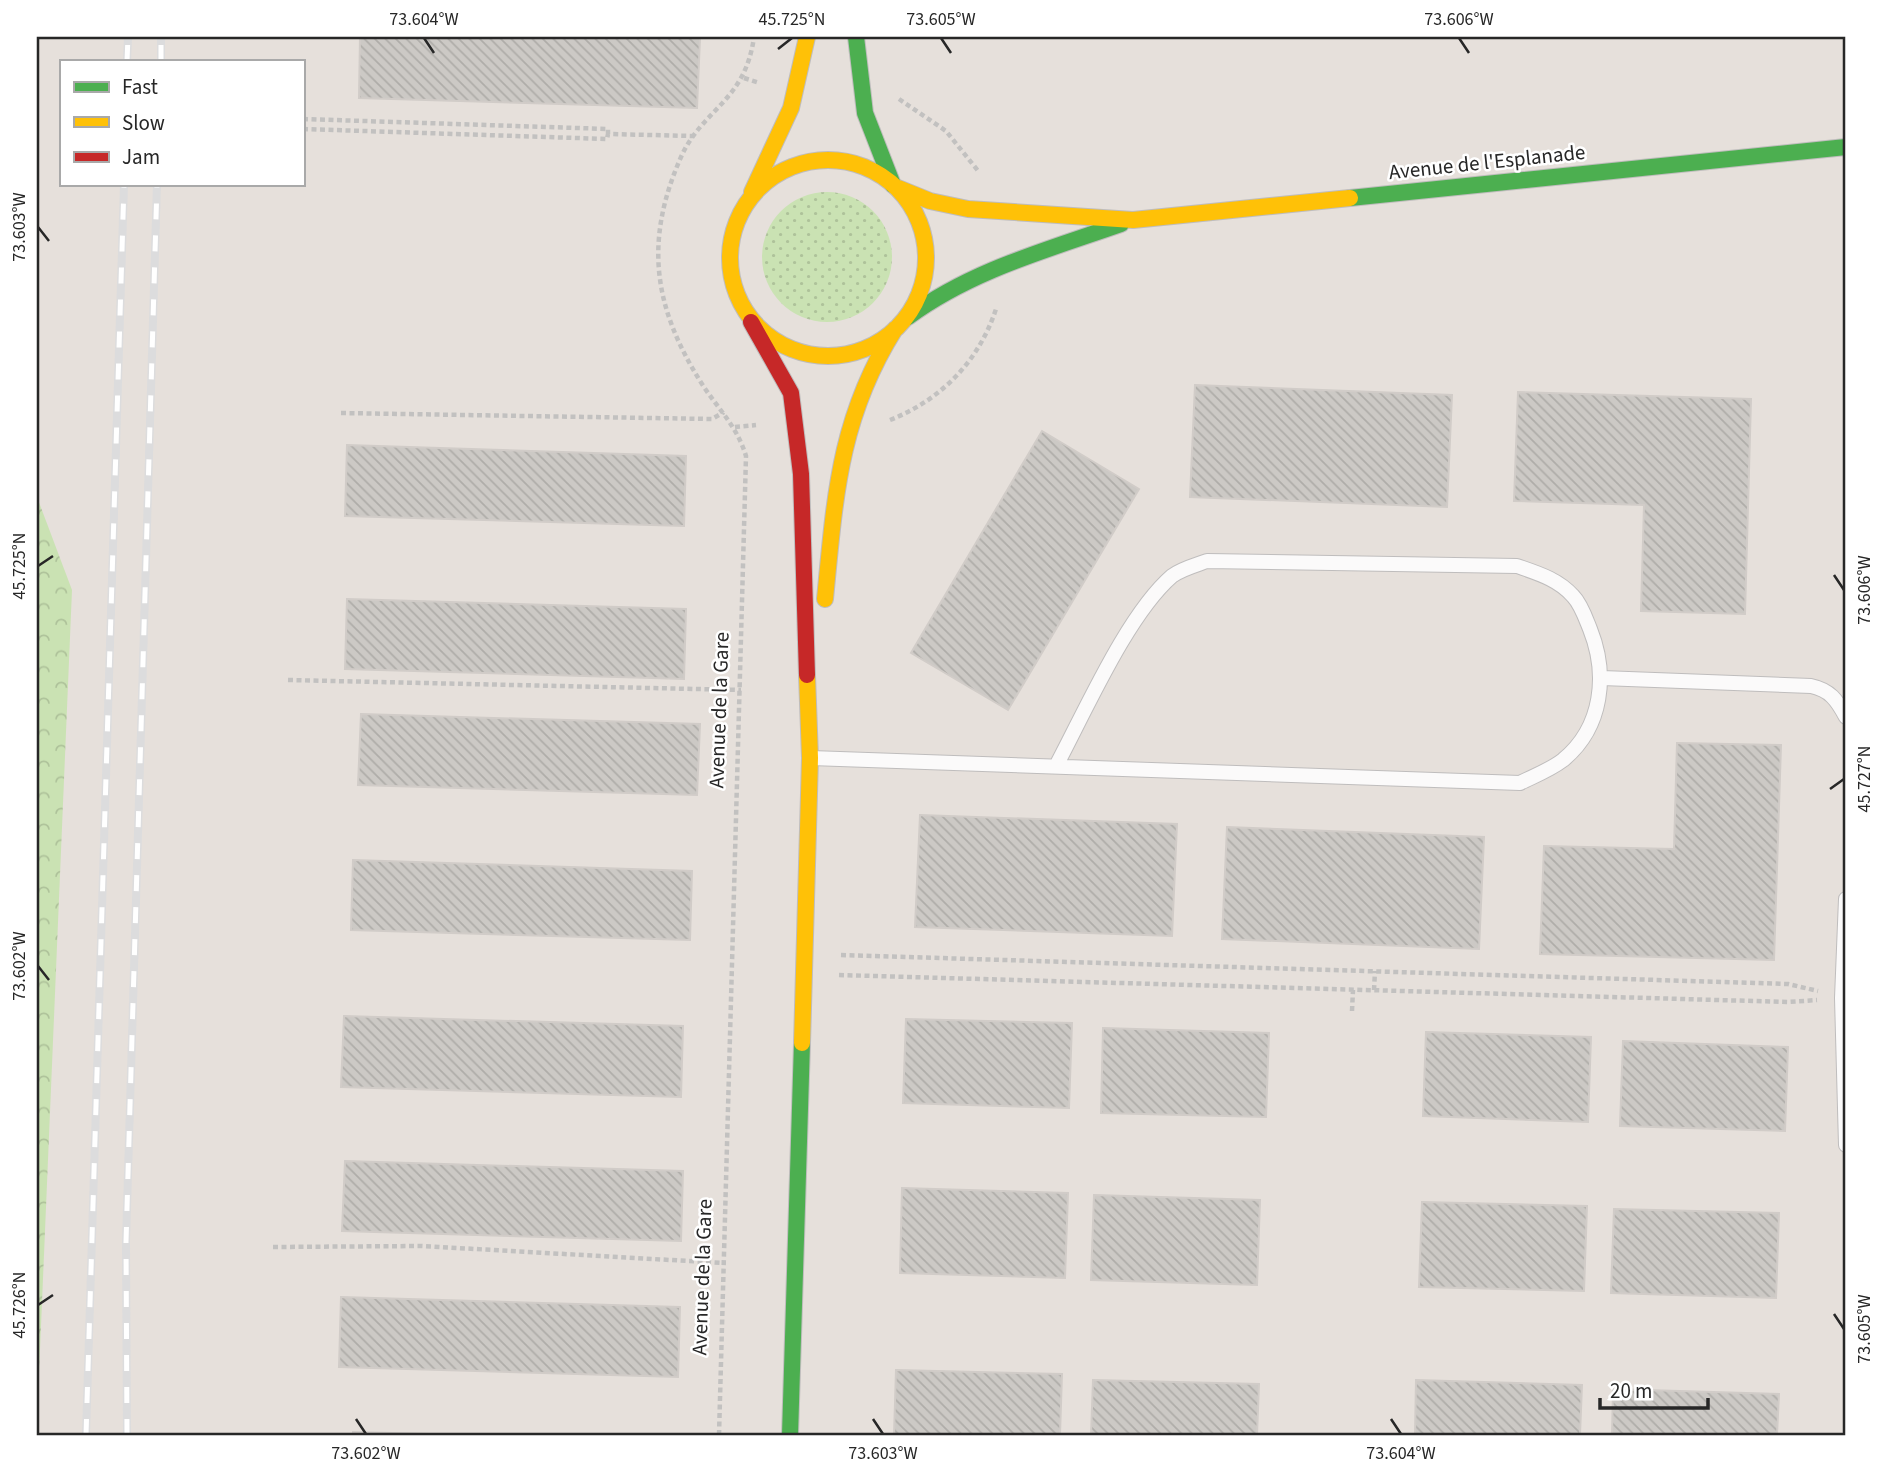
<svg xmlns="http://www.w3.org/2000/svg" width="1883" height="1472" viewBox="0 0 1883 1472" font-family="'Source Sans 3',sans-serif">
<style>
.grass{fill:url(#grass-dots)}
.forest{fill:url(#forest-crowns)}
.building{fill:url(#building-back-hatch);stroke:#d1ccc8;stroke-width:2}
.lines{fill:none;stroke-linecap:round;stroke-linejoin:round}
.lane-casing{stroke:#bfbdbd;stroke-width:16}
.fast-casing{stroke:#bfbdbd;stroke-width:18}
.slow-casing{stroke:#bfbdbd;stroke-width:18}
.jam-casing{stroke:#bfbdbd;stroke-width:18}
.path{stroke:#c2c1c0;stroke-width:4.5;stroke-dasharray:5 3.5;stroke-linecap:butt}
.lane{stroke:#fbfafa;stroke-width:14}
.fast{stroke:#4caf50;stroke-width:16}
.slow{stroke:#ffc107;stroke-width:16}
.jam{stroke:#c62828;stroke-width:16}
.rail-casing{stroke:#dcdcdd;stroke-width:8}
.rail{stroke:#fff;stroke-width:5;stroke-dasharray:16;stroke-linecap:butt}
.ticks{fill:none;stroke:#272727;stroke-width:2.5}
.labels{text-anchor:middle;stroke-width:5;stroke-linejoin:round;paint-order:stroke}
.street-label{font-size:21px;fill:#272727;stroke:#fff}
.neatline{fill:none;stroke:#272727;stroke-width:2.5}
.ticks-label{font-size:18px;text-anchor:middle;fill:#272727}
</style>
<defs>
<pattern id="grass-dots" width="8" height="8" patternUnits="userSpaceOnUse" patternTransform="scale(1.75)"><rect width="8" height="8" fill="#cae2b3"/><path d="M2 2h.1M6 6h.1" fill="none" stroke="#aec29a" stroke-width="1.8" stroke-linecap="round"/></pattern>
<pattern id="forest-crowns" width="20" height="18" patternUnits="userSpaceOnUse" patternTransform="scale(1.75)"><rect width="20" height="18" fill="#cae2b3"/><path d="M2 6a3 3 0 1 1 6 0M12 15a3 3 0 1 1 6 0" fill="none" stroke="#aec29a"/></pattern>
<pattern id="building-back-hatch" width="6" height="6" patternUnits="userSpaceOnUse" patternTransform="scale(1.75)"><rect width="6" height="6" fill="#ccc9c5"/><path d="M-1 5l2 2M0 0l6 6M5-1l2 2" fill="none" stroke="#afada9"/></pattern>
</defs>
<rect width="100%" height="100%" fill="#e6e0db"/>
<path class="grass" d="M762 257a65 65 0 1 1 130 0a65 65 0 1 1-130 0Z"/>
<path class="forest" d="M37 497 72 590 37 1421Z"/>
<path class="building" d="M360 37 700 38 697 108 359 98Z
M1195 385 1452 395 1447 507 1190 497Z
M1518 392 1751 399 1745 614 1641 611 1644 505 1514 501Z
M1042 431 1139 489 1008 710 911 653Z
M347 445 686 456 684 526 345 516Z
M347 599 686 609 684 679 345 669Z
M361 714 700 724 697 795 358 785Z
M1677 743 1781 745 1774 960 1540 954 1544 846 1674 849Z
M920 815 1177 824 1172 936 915 927Z
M1227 827 1484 837 1479 949 1222 939Z
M353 860 692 871 690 940 351 930Z
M344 1016 683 1026 681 1097 341 1087Z
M906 1019 1072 1023 1069 1108 903 1103Z
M1103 1028 1269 1033 1266 1117 1101 1113Z
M1426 1032 1591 1037 1588 1122 1423 1116Z
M1623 1041 1788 1047 1785 1131 1620 1126Z
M345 1161 683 1171 681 1241 342 1231Z
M902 1188 1068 1193 1065 1278 900 1273Z
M1094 1195 1260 1200 1257 1285 1091 1280Z
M1422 1202 1587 1206 1584 1291 1419 1287Z
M1614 1209 1779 1213 1776 1298 1611 1293Z
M341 1297 680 1307 678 1377 339 1367Z
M896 1370 1062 1374 1060 1435H894Z
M1093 1380 1259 1384 1257 1435H1091Z
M1416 1380 1582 1385 1580 1435H1415Z
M1613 1389 1779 1394 1777 1435H1612Z
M353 1432 468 1435H353Z"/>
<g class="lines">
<g class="lane-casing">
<path id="lane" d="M1602 678 1811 686C1830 690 1837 700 1846 717
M811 758 1520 783C1534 776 1550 770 1563 760 1603 727 1608 674 1590 629 1586 619 1581 604 1573 596 1558 579 1537 573 1517 566L1207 561C1196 565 1181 569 1172 576 1127 615 1085 712 1056 766
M1846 899 1842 998 1846 1145"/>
</g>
<g class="fast-casing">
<path id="fast" d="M856 37 865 113 893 185
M1350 198 1846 147
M908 317C972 270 1047 250 1121 224
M790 1435 802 1043"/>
</g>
<g class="slow-casing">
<path id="slow" d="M730 258a98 98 0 1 1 196 0a98 98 0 1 1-196 0Z
M898 188 930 201 968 209 1133 220 1350 198
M752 192 791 108 807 37
M825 599C835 497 839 418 895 329
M802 1043 810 758 807 675"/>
</g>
<g class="jam-casing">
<path id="jam" d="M751 322 791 393 801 474 807 675"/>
</g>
<path class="path" d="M744 78 760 83
M899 99 946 131 979 172
M303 119 608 129V134
M303 129 607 139 608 134 693 136
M341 413 712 419 724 412
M890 420C941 400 979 361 996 309
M735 427 756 425
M288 680 741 690
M841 955 1788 984 1818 991
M839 975 1788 1002 1817 1000
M1374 990 1375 971
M1352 1011 1353 990
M273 1247 422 1246 724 1263
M719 1435 746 456C737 426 718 409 702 384 653 307 644 241 681 157 703 108 745 102 754 37"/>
<use href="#lane" class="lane"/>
<use href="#fast" class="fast"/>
<use href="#slow" class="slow"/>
<use href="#jam" class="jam"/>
<g class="rail-casing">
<path id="rail" d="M127 61 128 37
M161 61V37
M86 1435 124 184
M127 1435 126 1242 157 184"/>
</g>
<use href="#rail" class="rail"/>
</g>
<path class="ticks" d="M424 38 434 53M941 38 951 53M1459 38 1469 53M778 49 792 38M38 227 49 241M38 566 53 556M1834 575 1844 590M1830 789 1844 779M38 966 49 980M38 1305 53 1295M1834 1314 1844 1329M356 1419 366 1434M873 1419 883 1434M1391 1419 1401 1434"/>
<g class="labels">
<g class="street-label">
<text transform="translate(1487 162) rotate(-6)" y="7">Avenue de l'Esplanade</text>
<text transform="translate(719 710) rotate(-88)" y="7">Avenue de la Gare</text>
<text transform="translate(702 1277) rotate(-88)" y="7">Avenue de la Gare</text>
</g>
</g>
<rect width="1883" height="1472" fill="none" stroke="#ffffff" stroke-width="77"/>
<rect x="60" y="60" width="245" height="126" fill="#ffffff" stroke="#a9a9a9" stroke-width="2"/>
<rect x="74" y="82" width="35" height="10" fill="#4caf50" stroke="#a9a9a9" stroke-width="2"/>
<text x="122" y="94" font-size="21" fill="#272727">Fast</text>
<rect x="74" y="117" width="35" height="10" fill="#ffc107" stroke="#a9a9a9" stroke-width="2"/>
<text x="122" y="130" font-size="21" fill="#272727">Slow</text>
<rect x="74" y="152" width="35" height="10" fill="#c62828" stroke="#a9a9a9" stroke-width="2"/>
<text x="122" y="164" font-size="21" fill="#272727">Jam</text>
<path d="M1600 1398v10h108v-10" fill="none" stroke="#272727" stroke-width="3.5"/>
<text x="1610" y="1398" font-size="21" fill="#272727" stroke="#ffffff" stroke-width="5" paint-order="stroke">20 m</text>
<rect x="38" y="38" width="1806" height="1396" class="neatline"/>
<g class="ticks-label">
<text x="424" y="25">73.604°W</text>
<text x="792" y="25">45.725°N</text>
<text x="941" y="25">73.605°W</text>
<text x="1459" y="25">73.606°W</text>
<text transform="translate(19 227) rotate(-90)" y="6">73.603°W</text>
<text transform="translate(19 566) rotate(-90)" y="6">45.725°N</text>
<text transform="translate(1864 590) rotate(-90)" y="6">73.606°W</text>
<text transform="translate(1864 779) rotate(-90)" y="6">45.727°N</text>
<text transform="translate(19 966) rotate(-90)" y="6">73.602°W</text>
<text transform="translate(19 1305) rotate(-90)" y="6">45.726°N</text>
<text transform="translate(1864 1329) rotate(-90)" y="6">73.605°W</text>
<text x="366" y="1459">73.602°W</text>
<text x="883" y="1459">73.603°W</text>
<text x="1401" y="1459">73.604°W</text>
</g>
</svg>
